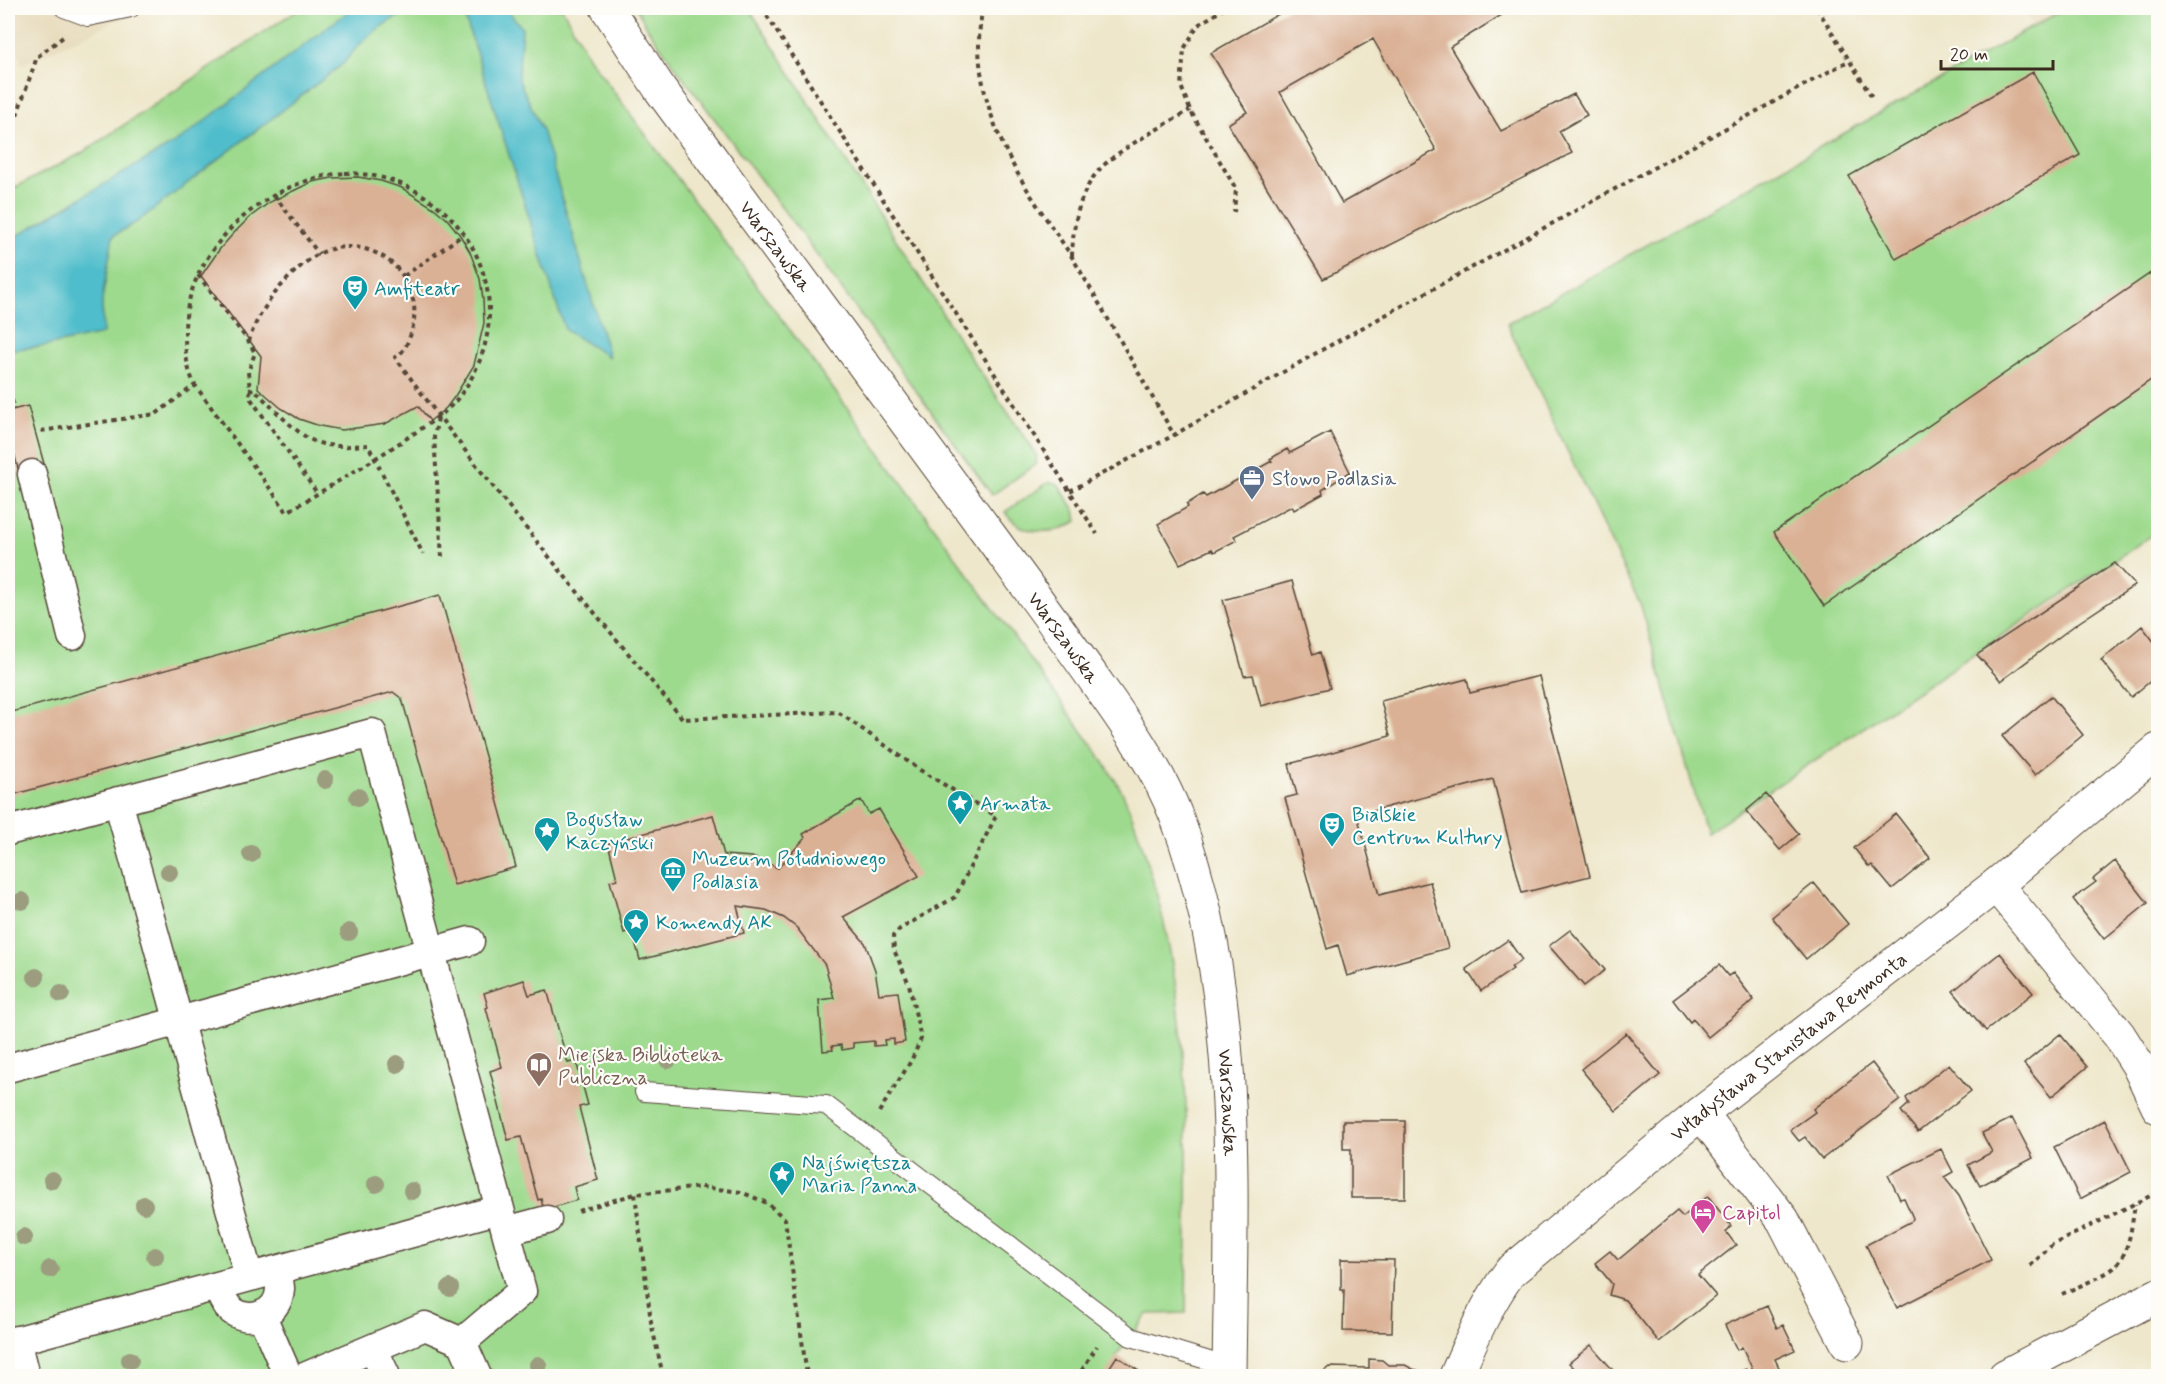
<svg xmlns="http://www.w3.org/2000/svg" width="2166" height="1384" viewBox="0 0 2166 1384" font-family="Mynerve,sans-serif">
<style>
.built{fill:#e6daba}
.green{fill:#9eda8e;stroke:#6c8256;stroke-width:1.5}
.water{fill:#50bdcb;stroke:#467474;stroke-width:1.5}
.building{fill:#dab195;fill-rule:evenodd}
.lines{fill:none;stroke-linecap:round;stroke-linejoin:round}
.service-casing{stroke:#564638;stroke-width:20}
.pedestrian-casing{stroke:#564638;stroke-width:31}
.minor-casing{stroke:#564638;stroke-width:35}
.tertiary-casing{stroke:#564638;stroke-width:35}
.secondary-casing{stroke:#564638;stroke-width:35}
.path{stroke:#564638;stroke-width:4;stroke-dasharray:4.5 4.5;stroke-linecap:butt}
.service{stroke:#fff;stroke-width:18}
.pedestrian{stroke:#fff;stroke-width:28}
.minor{stroke:#fff;stroke-width:33}
.tertiary{stroke:#fff;stroke-width:33}
.secondary{stroke:#fff;stroke-width:33}
.tree{fill:#9c9c7f}
.labels{text-anchor:middle;stroke-width:4.5;stroke-linejoin:round;paint-order:stroke}
.street-label{font-size:20px;fill:#3b2a1e;stroke:#fdfcf7}
.culture-label{font-size:20px;fill:#0d838f;stroke:#fdfcf7;text-anchor:start}
.service-label{font-size:20px;fill:#4e5e75;stroke:#fdfcf7;text-anchor:start}
.education-label{font-size:20px;fill:#785e54;stroke:#fdfcf7;text-anchor:start}
.hotel-label{font-size:20px;fill:#b23c85;stroke:#fdfcf7;text-anchor:start}
</style>
<rect width="100%" height="100%" fill="#fdfcf7"/>
<filter id="ink" filterUnits="userSpaceOnUse"><feTurbulence type="fractalNoise" baseFrequency=".0167" numOctaves="2"/><feDisplacementMap in="SourceGraphic" scale="12" xChannelSelector="R" yChannelSelector="G"/><feConvolveMatrix kernelMatrix="1 2 1 2 8 2 1 2 1" color-interpolation-filters="sRGB"/></filter>
<filter id="wash" filterUnits="userSpaceOnUse"><feTurbulence type="fractalNoise" baseFrequency=".008" numOctaves="4" result="noise"/><feDisplacementMap in="SourceGraphic" scale="24" xChannelSelector="R" yChannelSelector="G"/><feGaussianBlur stdDeviation="1.35" result="paint"/><feColorMatrix in="noise" values="0 0 0 0 0 0 0 0 0 0 0 0 0 0 0 0 0 1.4 0 .05"/><feComposite in="paint" operator="in"/></filter>
<g filter="url(#wash)">
<rect width="100%" height="100%" fill="#eee7cb"/>
<path class="built" d="M8 8H144L21 65Z
M2023 8H2077L2036 30Z"/>
<path class="green" d="M297 8H562L589 58 873 443 1098 753C1106 766 1115 779 1122 792 1134 818 1143 846 1151 874 1195 1019 1187 1163 1186 1313L1148 1314 1116 1356 1145 1376H8V191L80 154 297 10Z
M636 8H713L721 9 749 8 974 363 1037 455 1036 464 992 495 797 228 679 72 648 29Z
M2066 8H2158V531L1706 833 1641 606 1507 324Z
M1049 482 1058 484 1075 510 1077 521C1054 536 1021 536 1005 512Z"/>
<path class="water" d="M353 8H425C394 12 362 38 344 63L137 222 113 236 102 300 103 334 45 346 8 350V241L181 139Z
M462 8H506L522 28 518 78 542 130 609 357 565 330Z"/>
<g id="blocks">
<path class="building" d="M1289 8H1426L1428 11 1433 8H1513L1450 47 1501 131 1574 94 1587 115 1559 131 1572 153 1323 279 1228 124 1247 112 1211 53ZM1373 39 1436 150 1342 203 1280 92Z
M2033 72 2080 155 1896 259 1849 176Z
M358 177 381 181 402 188 434 208 447 219 460 235 470 252 480 279 483 299 484 323 474 365 455 396 446 408 430 421 418 406 385 424 342 430 320 426 299 419 281 408 258 388 261 356 201 276 219 250 233 234 250 217 270 202 312 182 332 178Z
M2158 268V375L1824 606 1774 532Z
M28 406 46 471 20 477 8 428V411Z
M1330 432 1350 472 1322 490 1323 494 1294 510 1292 506 1234 536 1237 540 1214 552 1212 549 1180 564 1158 524 1188 507 1187 504 1203 494 1206 497 1272 461 1270 459 1287 449 1290 453Z
M2115 563 2135 585 2075 625 2001 681 1977 655Z
M1292 581 1313 655 1320 652 1330 688 1261 706 1253 675 1244 676 1223 600Z
M440 595 516 867 454 885 402 699 393 692 8 796V713Z
M2142 626 2158 647V675L2131 697 2101 660Z
M1539 676 1590 876 1522 893 1493 779 1357 815 1379 895 1430 882 1448 948 1347 976 1338 945 1327 949 1285 798 1297 795 1289 764 1390 736 1381 701 1467 679 1470 693Z
M2051 696 2083 735 2035 775 2002 736Z
M1766 794 1799 834 1780 850 1746 811Z
M861 800 869 814 879 809 919 876 843 917 865 943 875 970 879 994 898 992 905 1042 894 1044V1039L884 1040 885 1045 874 1046V1041L853 1043V1048L842 1050 841 1045 832 1046 833 1050 823 1051 819 1000 834 998 825 965 797 928 784 918 766 910 737 906 744 933 640 960 632 930 624 933 610 881 617 879 608 843 713 815 724 855 752 857 778 868 805 838 803 834Z
M1896 814 1930 858 1892 889 1872 865 1869 867 1854 848Z
M2115 861 2148 903 2104 939 2073 899 2096 882 2093 879Z
M1814 883 1848 924 1806 959 1772 917Z
M1570 930 1605 970 1584 986 1549 946Z
M1508 940 1522 960 1511 967 1513 969 1481 991 1466 969Z
M2000 953 2033 993 1986 1031 1953 991Z
M1719 965 1728 976 1733 973 1754 1000 1708 1037 1693 1019 1690 1022 1673 1000Z
M524 980 529 995 547 990 568 1063 576 1061 588 1105 579 1107 598 1180 574 1187 577 1200 544 1210 541 1199 538 1200 521 1137 508 1140 490 1071 502 1067 486 1008 488 1007 484 993Z
M1626 1033 1660 1075 1616 1111 1581 1069Z
M2060 1034 2087 1067 2051 1097 2024 1064Z
M1872 1063 1900 1100 1822 1159 1805 1137 1799 1141 1790 1130 1815 1112 1813 1109Z
M1949 1064 1971 1091 1918 1132 1901 1111 1909 1104 1906 1098Z
M2012 1118 2033 1158 1980 1186 1968 1165 1992 1152 1982 1133Z
M2105 1120 2131 1172 2080 1199 2054 1147Z
M1343 1121H1405V1198H1351V1149H1343Z
M1941 1149 1953 1172 1944 1177 1959 1196 1991 1260 1897 1308 1866 1245 1912 1221 1913 1218 1904 1198 1900 1199 1888 1175Z
M1708 1196 1731 1226 1726 1232 1736 1245 1698 1275 1716 1296 1659 1342 1625 1300 1609 1295 1612 1284 1595 1263 1610 1251 1618 1260 1677 1211 1683 1217Z
M1341 1259 1394 1260 1392 1332 1343 1331 1344 1290H1341Z
M1767 1306 1777 1328 1783 1325 1795 1350 1775 1359 1783 1376H1730L1746 1369 1747 1372 1753 1370 1742 1347 1737 1350 1725 1325Z
M1591 1345 1618 1376H1567L1575 1369 1569 1363Z
M1117 1356 1146 1376H1104Z
M1369 1359 1382 1360 1388 1365H1405L1425 1375 1424 1376H1318L1329 1367 1369 1368Z"/>
</g>
</g>
<g filter="url(#ink)">
<use href="#blocks" fill-opacity="0" stroke="#564638" stroke-width="1.5"/>
<g class="lines">
<g class="service-casing">
<path id="service" d="M64 8 88 17 131 8
M644 1092 826 1105 1131 1337 1229 1367"/>
</g>
<g class="pedestrian-casing">
<path id="pedestrian" d="M32 474 72 636
M118 801 249 1277
M8 831 372 733 522 1291 462 1342
M8 1068 470 941
M506 1231 547 1220
M218 1286C220 1293 223 1301 228 1307 246 1326 279 1316 280 1289 280 1283 278 1276 277 1270
M262 1316 288 1376
M16 1340 25 1376
M8 1343 500 1209
M373 1348 386 1376
M307 1376 425 1326 462 1342 477 1376"/>
</g>
<g class="minor-casing">
<g id="minor">
<path d="M1996 885 2119 1035 2138 1065 2158 1107"/>
<path d="M1701 1113 1783 1220 1847 1343"/>
<path id="s1" d="M1456 1376C1472 1339 1486 1305 1510 1272L1701 1113 1996 885 2158 750"/>
</g>
</g>
<g class="tertiary-casing">
<g id="tertiary">
<path id="s2" d="M607 8 660 89C771 238 880 388 991 537 1027 586 1064 636 1099 686 1129 728 1158 769 1177 818 1243 993 1231 1192 1229 1376"/>
</g>
</g>
<g class="secondary-casing">
<path id="secondary" d="M2005 1376 2158 1295"/>
</g>
<path class="path" d="M762 8 852 151 1097 534
M983 8C969 69 994 137 1027 189 1041 212 1057 234 1072 257 1107 316 1140 376 1174 435
M1225 8 1198 25 1184 49 1181 86 1190 110 1236 189 1234 212
M1817 8 1872 97
M8 141 37 57 63 37
M345 173C463 174 533 303 458 398 444 416 423 427 404 440 366 465 327 488 287 512L195 385C186 368 185 350 185 331 186 249 266 179 345 173Z
M274 195 319 254
M1072 256C1073 226 1078 193 1100 169 1121 147 1163 127 1190 110
M198 275 249 342 255 353 248 372 251 399 317 493
M404 276 464 234
M249 342C256 310 297 260 328 250 377 235 423 277 413 326 410 337 406 352 395 357 486 482 584 601 683 719L838 712 920 770 996 816 955 897 900 929 893 936 894 950 909 984 921 1039 911 1061 879 1112
M8 382 14 409
M249 390 254 389C268 403 298 436 316 442 332 448 351 446 368 445L423 554
M438 418 434 437 442 557
M41 431 156 414 195 385
M1070 491 1174 435 1318 352 1850 60
M635 1194 651 1322 663 1376
M578 1211 635 1194 702 1187 741 1192 767 1203 785 1219 807 1376
M2030 1266 2052 1245 2158 1192
M2062 1294C2075 1288 2107 1275 2116 1266 2130 1251 2132 1223 2135 1204
M1087 1376 1088 1375 1082 1370 1097 1346"/>
<use href="#service" class="service"/>
<use href="#pedestrian" class="pedestrian"/>
<use href="#minor" class="minor"/>
<use href="#tertiary" class="tertiary"/>
<use href="#secondary" class="secondary"/>
</g>
<g class="tree">
<circle cx="325" cy="780" r="9"/>
<circle cx="358" cy="797" r="9"/>
<circle cx="251" cy="854" r="9"/>
<circle cx="169" cy="872" r="9"/>
<circle cx="22" cy="901" r="9"/>
<circle cx="349" cy="932" r="9"/>
<circle cx="36" cy="977" r="9"/>
<circle cx="61" cy="994" r="9"/>
<circle cx="668" cy="1060" r="9"/>
<circle cx="397" cy="1064" r="9"/>
<circle cx="52" cy="1180" r="9"/>
<circle cx="376" cy="1184" r="9"/>
<circle cx="412" cy="1191" r="9"/>
<circle cx="144" cy="1205" r="9"/>
<circle cx="24" cy="1237" r="9"/>
<circle cx="155" cy="1256" r="9"/>
<circle cx="50" cy="1269" r="9"/>
<circle cx="450" cy="1288" r="9"/>
<circle cx="130" cy="1360" r="9"/>
<circle cx="538" cy="1365" r="9"/>
</g>
</g>
<defs>
<g id="theatre-pin" transform="scale(1.35)"><path d="M0 17L-7.5 6A9.5 9.5 0 1 1 7.5 6Z" fill="#0f9aa8" stroke="#fdfcf7"/><path d="M-5-5.5Q0-4 5-5.5V0Q5 5 0 6Q-5 5-5 0ZM-3.3-2.5H-1v1.5H-3.3ZM1-2.5H3.3v1.5H1ZM-2.8 1Q0 5.5 2.8 1Z" fill="#fff"/></g>
<g id="office-pin" transform="scale(1.35)"><path d="M0 17L-7.5 6A9.5 9.5 0 1 1 7.5 6Z" fill="#5c6f8a" stroke="#fdfcf7"/><path d="M-6-3h4V-5.5h4V-3h4V5H-6ZM-1-4.5V-3h2v-1.5ZM-6 0V1H6V0Z" fill="#fff"/></g>
<g id="sight-pin" transform="scale(1.35)"><path d="M0 17L-7.5 6A9.5 9.5 0 1 1 7.5 6Z" fill="#0f9aa8" stroke="#fdfcf7"/><path d="M0-6L1.8-2.2L6-1.7L2.9 1.2L3.7 5.4L0 3.3L-3.7 5.4L-2.9 1.2L-6-1.7L-1.8-2.2Z" fill="#fff"/></g>
<g id="museum-pin" transform="scale(1.35)"><path d="M0 17L-7.5 6A9.5 9.5 0 1 1 7.5 6Z" fill="#0f9aa8" stroke="#fdfcf7"/><path d="M0-6L6-3V-2H-6V-3ZM-5-1h2V3h-2ZM-1-1h2V3h-2ZM3-1h2V3H3ZM-6 4H6V6H-6Z" fill="#fff"/></g>
<g id="library-pin" transform="scale(1.35)"><path d="M0 17L-7.5 6A9.5 9.5 0 1 1 7.5 6Z" fill="#8d6e63" stroke="#fdfcf7"/><path d="M-6-4Q-3-5.5-.7-3.5V5Q-3 3-6 4ZM6-4Q3-5.5 .7-3.5V5Q3 3 6 4Z" fill="#fff"/></g>
<g id="hotel-pin" transform="scale(1.35)"><path d="M0 17L-7.5 6A9.5 9.5 0 1 1 7.5 6Z" fill="#d1479c" stroke="#fdfcf7"/><path d="M-6-4.5h1.5V1H6V5H4.5V3h-9V5H-6ZM-4 0a1.8 1.8 0 1 1 3.6 0ZM.5 0V-2.5h3Q6-2.5 6 0Z" fill="#fff"/></g>
</defs>
<g fill-rule="evenodd">
<use href="#theatre-pin" x="355" y="288"/>
<use href="#office-pin" x="1252" y="478"/>
<use href="#sight-pin" x="960" y="803"/>
<use href="#theatre-pin" x="1332" y="825"/>
<use href="#sight-pin" x="547" y="830"/>
<use href="#museum-pin" x="673" y="870"/>
<use href="#sight-pin" x="636" y="922"/>
<use href="#library-pin" x="539" y="1065"/>
<use href="#sight-pin" x="782" y="1174"/>
<use href="#hotel-pin" x="1703" y="1212"/>
</g>
<g class="labels">
<g class="street-label">
<text dy="7" stroke="none"><textPath href="#s2" startOffset="292">Warszawska</textPath></text>
<text dy="7" stroke="none"><textPath href="#s2" startOffset="778">Warszawska</textPath></text>
<text dy="7" stroke="none"><textPath href="#s1" startOffset="476">Władysława Stanisława Reymonta</textPath></text>
<text dy="7" stroke="none"><textPath href="#s2" startOffset="1282">Warszawska</textPath></text>
</g>
<g class="culture-label">
<text x="374" y="295">Amfiteatr</text>
<text x="980" y="810">Armata</text>
<text x="1352" y="821">Bialskie<tspan x="1352" dy="23">Centrum Kultury</tspan></text>
<text x="566" y="826">Bogusław<tspan x="566" dy="23">Kaczyński</tspan></text>
<text x="692" y="865">Muzeum Południowego<tspan x="692" dy="23">Podlasia</tspan></text>
<text x="656" y="929">Komendy AK</text>
<text x="802" y="1169">Najświętsza<tspan x="802" dy="23">Maria Panna</tspan></text>
</g>
<g class="service-label">
<text x="1272" y="485">Słowo Podlasia</text>
</g>
<g class="education-label">
<text x="558" y="1061">Miejska Biblioteka<tspan x="558" dy="23">Publiczna</tspan></text>
</g>
<g class="hotel-label">
<text x="1722" y="1219">Capitol</text>
</g>
</g>
<rect width="2166" height="1384" fill="none" stroke="#fdfcf7" stroke-width="30"/>
<path d="M1941 60v9h112v-9" fill="none" stroke="#3b2a1e" stroke-width="3"/>
<text x="1950" y="60" font-size="18" fill="#3b2a1e" stroke="#fdfcf7" stroke-width="4.5" paint-order="stroke">20 m</text>
</svg>
